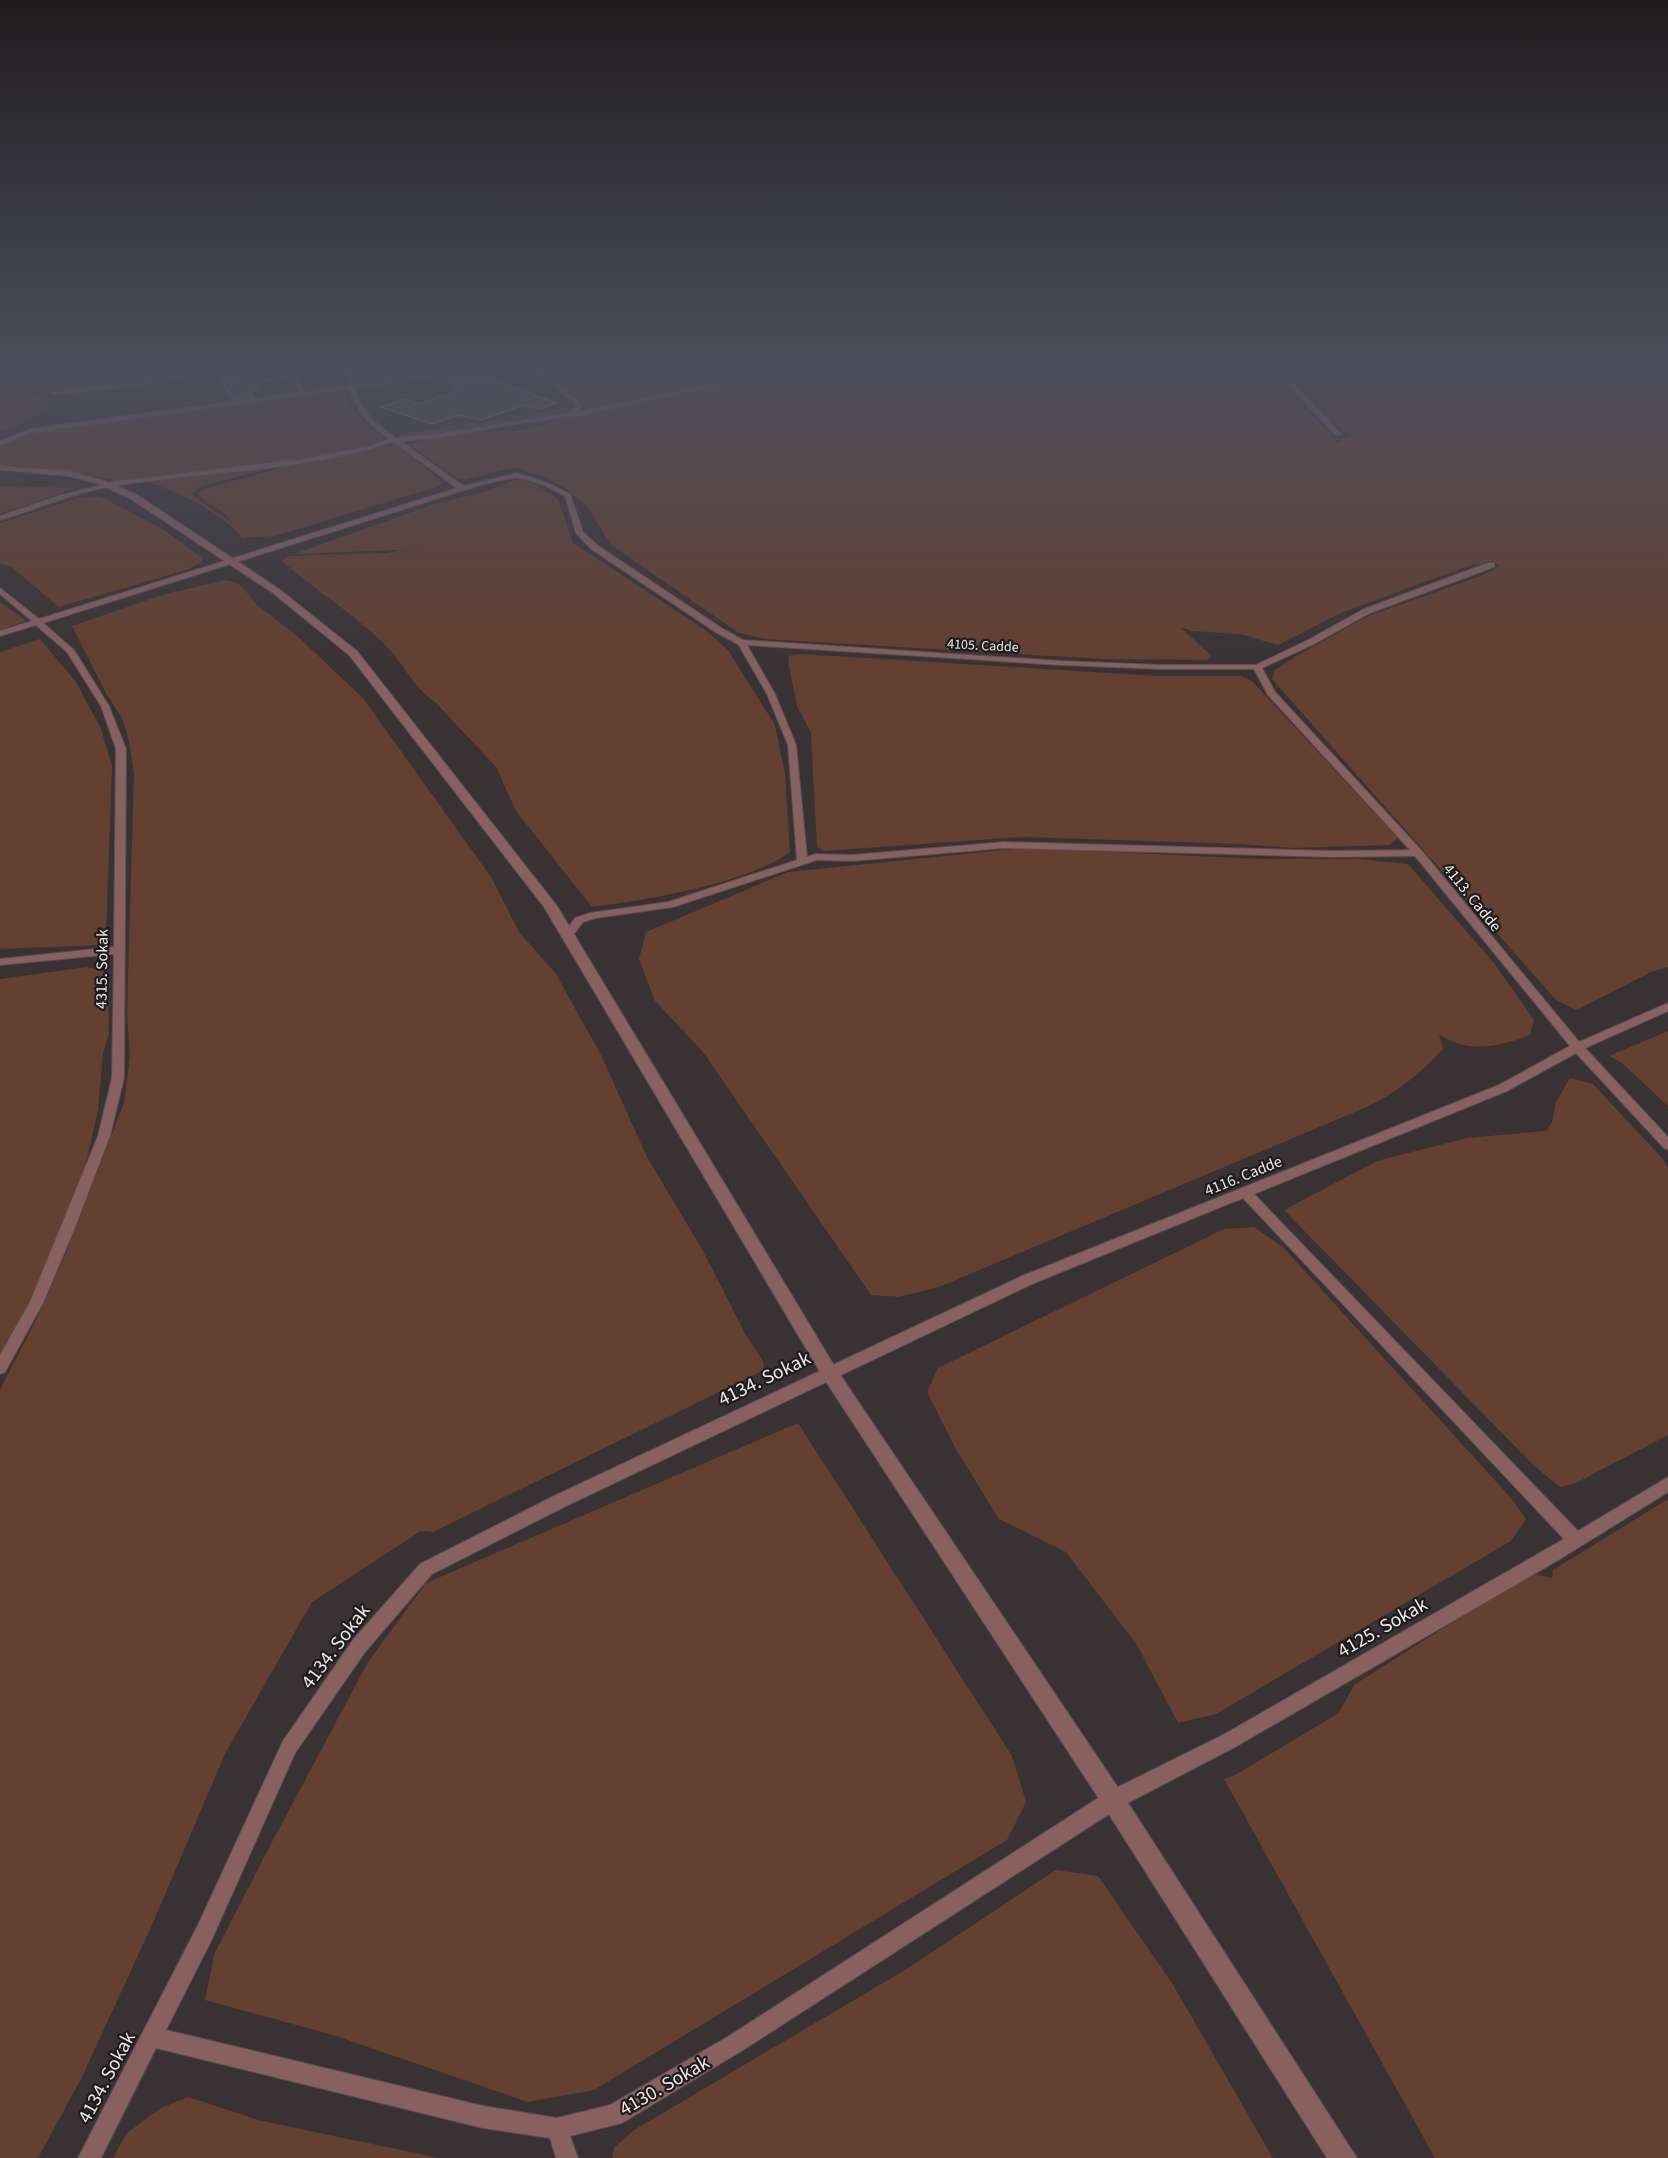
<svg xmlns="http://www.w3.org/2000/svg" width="1668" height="2158" viewBox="0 0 1668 2158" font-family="'Source Sans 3',sans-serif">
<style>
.green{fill:#653f30}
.building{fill:#534f53;stroke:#7d797d;stroke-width:1.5}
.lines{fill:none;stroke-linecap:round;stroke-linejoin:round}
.minor-casing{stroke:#554f51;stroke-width:2}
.tertiary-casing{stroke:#554f51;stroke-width:2}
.minor{fill:#895f60;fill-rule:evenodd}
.tertiary{fill:#895f60;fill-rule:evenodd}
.labels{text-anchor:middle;stroke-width:4.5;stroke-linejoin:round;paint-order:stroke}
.far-street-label{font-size:14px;fill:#ece8ea;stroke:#1d1b1c}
.street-label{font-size:16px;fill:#ece8ea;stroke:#1d1b1c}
.near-street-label{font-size:20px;fill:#ece8ea;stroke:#1d1b1c}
</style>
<rect width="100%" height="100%" fill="#383234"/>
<path class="green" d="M50 367H232L71 389 22 393 50 400C40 418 19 425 0 431V368Z
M297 367H338L345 387 306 392Z
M352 367H487L358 385Z
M537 367H791L596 410H589L582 405Z
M801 367H1267L1292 398 1328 430 1337 443 1342 442 1341 438 1354 436 1345 432 1284 367H1668V967L1651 972 1577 1010 1556 1000 1272 679 1275 670 1296 656 1366 617 1481 576 1501 566 1495 563 1471 565 1343 612 1278 645 1240 634 1193 631 1180 627 1212 656 1208 660 1102 659 766 639 739 633 611 545 587 506 568 490 547 478 515 467 465 480 458 479 408 444 462 434 523 430 572 416Z
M345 390C352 413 362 424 382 436L384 439 380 442 296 461 119 481 46 468 0 467V444L29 434Z
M575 407 565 413 444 434 404 438 395 435Z
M397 445 442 482 440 486 275 536 242 538C221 511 175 490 143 481L287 464 199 487 191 494 229 521C226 510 206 504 198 494L203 489 321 457Z
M517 479 535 484 558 499 573 543 705 630 728 650 775 725 785 773 790 852C747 884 645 900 592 907L516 811 496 767 435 702C411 686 403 661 383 643 352 612 314 590 282 561L288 556 387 553 431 544 399 550 294 554 429 506 490 490Z
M0 486 75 488 0 514Z
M100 496 166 531 202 558 201 562 189 569 59 607 13 568 0 563V523L79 498Z
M227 580 241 585 256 604 296 635 363 698 491 877 519 932 556 974 601 1055 647 1157 703 1251 747 1337 763 1361 764 1370 433 1532 421 1531 312 1602 225 1754 152 1925 81 2079 38 2158H0V1390L38 1316 66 1253 124 1103 130 1056 127 1013 134 774 129 741 122 718 107 695 72 626 165 594Z
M0 602 26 621 0 630Z
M40 639 76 682 101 729 112 766 106 934 99 945 0 949V652Z
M800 654 1159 676H1241L1252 681 1398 838 1390 845 1293 848 1240 844 1023 837 824 851 817 847 811 733 797 706 788 660 789 656Z
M1022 848 1261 859H1359L1408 864 1494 963 1534 1020 1530 1035C1500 1047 1467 1054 1439 1034L1443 1049C1420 1074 1397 1092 1367 1107L939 1287 898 1297 871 1295 703 1052 655 1001 639 959 646 932 788 872Z
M87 967 108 973 109 1034 103 1053 98 1110 83 1176 31 1300 0 1354V979Z
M1668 1031V1106L1622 1063 1609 1056Z
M1570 1078 1593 1084 1663 1159 1668 1168V1435L1576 1483 1560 1487 1533 1465 1284 1210 1377 1161 1467 1138 1546 1131 1553 1120 1555 1104Z
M1254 1227 1283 1247 1511 1498 1526 1519 1511 1541 1216 1714 1178 1723 1137 1645 1066 1552 999 1519 957 1451 927 1392 938 1368 1224 1229Z
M798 1423 1012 1756 1026 1802 1007 1840 594 2090 528 2102 333 2035 205 2000 214 1955 264 1857 368 1662 426 1583Z
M1668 1499V2158H1435L1224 1779 1235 1775 1339 1713 1354 1685 1530 1573 1552 1578 1553 1570Z
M1056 1870 1098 1876 1172 1983 1273 2158H612L614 2148 634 2130 910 1967Z
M188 2097 258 2120 439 2158H113L127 2133 161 2108Z"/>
<path class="building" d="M249 375 259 390 249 391 253 396 233 399 220 379Z
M482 375 556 403 539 409 523 405 481 420 458 415 432 424 381 407 405 399 419 404 457 391 448 380Z"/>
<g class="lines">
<g class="minor-casing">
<path id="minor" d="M238 367H252L112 389 53 394 50 392 112 385Z
M343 367H349L354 385 487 367H501L355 388C363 414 375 423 396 438L438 434 567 413 576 407 574 403 531 367H537L579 401 582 408 577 412 793 367H803L584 415 523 423 438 438 401 441 463 486 517 473 548 483 570 494 583 532 597 545 723 629 743 640 1061 661 1161 665H1256L1308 640 1364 609 1488 563H1494V567L1370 613 1314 644 1262 668 1275 692 1422 851 1579 1042 1668 1003V1011L1585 1048 1668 1137V1150L1664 1148 1576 1053 1507 1091 1254 1194 1578 1531 1668 1477V1492L1560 1559 1235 1747 1120 1807 743 2050 622 2123 570 2136 578 2158H556L550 2138 483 2128 156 2048 101 2158H78L198 1925 283 1741 353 1640 420 1564 554 1496 1022 1276 1499 1085 1570 1046 1415 856 1332 857 1004 848 852 861 817 860 673 907 596 918 583 922 571 938H563L562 936 575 918 590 913 668 902 797 860 788 745 767 694 738 644 717 633 591 549 576 533 565 496 544 485 517 477 484 484 43 623 74 650 109 706 126 749 124 1078 110 1136 74 1230 43 1303 5 1372 0 1374V1355L30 1302 98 1136 112 1078 114 954 0 965V959L114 947 116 749 101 706 67 652 36 625 0 636V631L32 621 0 594V588L39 619 457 488 393 442C304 472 206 471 114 486 74 492 38 509 0 520V516L58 496 112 482 302 459 369 446 389 439C369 424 357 413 350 389L31 433 0 445V441L30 429 299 392 293 379 262 382 264 379 297 376 305 392 349 386ZM747 645 1061 665 1161 669H1254L1268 695 1410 850 1332 851 1004 842 852 855 816 854 807 857 796 745 775 694ZM1243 1198 1564 1539 1223 1735 1106 1793 729 2036 610 2105 557 2118 483 2106 166 2030 212 1939 295 1753 365 1652 432 1574 566 1506 1032 1284Z
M1272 367H1278L1340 433V435H1336Z"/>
</g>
<g class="tertiary-casing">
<path id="tertiary" d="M0 466 69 471 105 481 137 495 279 589 357 651 557 906 835 1367 1121 1792 1357 2158H1327L1105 1808 823 1377 544 907 349 655 273 593 131 499 99 484 69 476 0 470Z"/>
</g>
<use href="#minor" class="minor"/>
<use href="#tertiary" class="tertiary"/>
</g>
<linearGradient id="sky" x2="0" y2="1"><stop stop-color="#1f1c1d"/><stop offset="0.55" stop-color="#4d4f5c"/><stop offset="1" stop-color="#4d4f5c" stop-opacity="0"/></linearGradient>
<rect width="1668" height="669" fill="url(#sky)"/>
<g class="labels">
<g class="far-street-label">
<text transform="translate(983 645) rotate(3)" y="5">4105. Cadde</text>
</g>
<g class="street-label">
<text transform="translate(1473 897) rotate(51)" y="6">4113. Cadde</text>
<text transform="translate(101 969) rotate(-89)" y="6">4315. Sokak</text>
<text transform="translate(1243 1175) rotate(-22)" y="6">4116. Cadde</text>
</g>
<g class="near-street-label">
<text transform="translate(764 1378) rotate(-26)" y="7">4134. Sokak</text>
<text transform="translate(1382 1627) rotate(-30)" y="7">4125. Sokak</text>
<text transform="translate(335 1646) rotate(-53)" y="7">4134. Sokak</text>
<text transform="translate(106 2077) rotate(-62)" y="7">4134. Sokak</text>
<text transform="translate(664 2085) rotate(-30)" y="7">4130. Sokak</text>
</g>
</g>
</svg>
